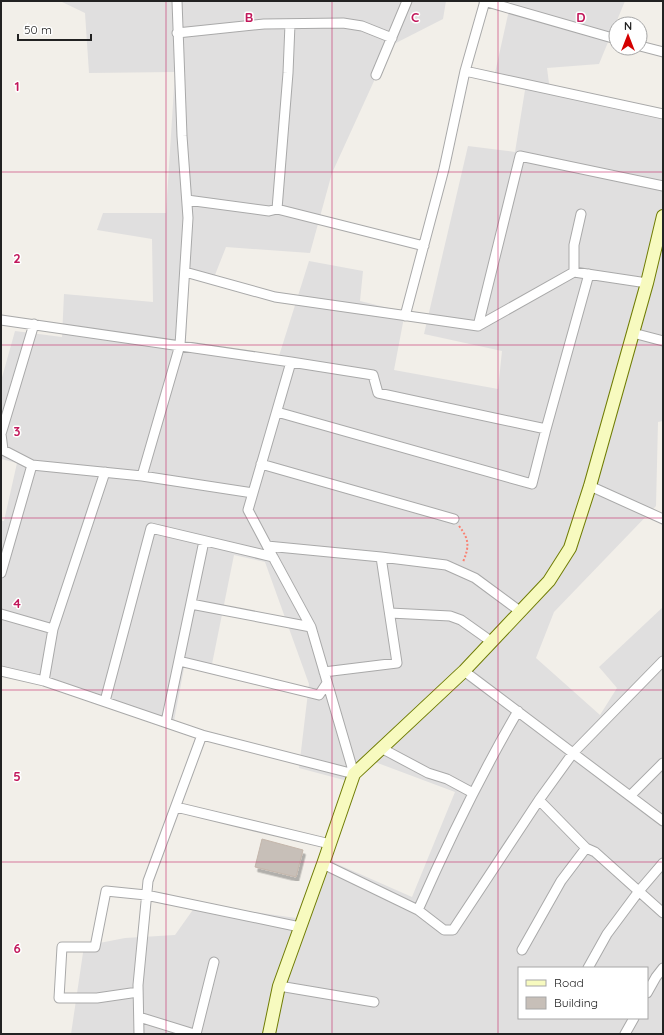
<svg xmlns="http://www.w3.org/2000/svg" width="664" height="1035" viewBox="0 0 664 1035" font-family="Quicksand,sans-serif">
<style>
.residential{fill:#e0dfdf;fill-rule:evenodd}
.building{fill:#c7bfb8;stroke:#c4b6ab;filter:url(#shadow)}
.lines{fill:none;stroke-linecap:round;stroke-linejoin:round}
.street-casing{stroke:#a9a9a9;stroke-width:11}
.secondary-casing{stroke:#707d05;stroke-width:14}
.path{stroke:#fa8072;stroke-width:2;stroke-dasharray:2 2;stroke-linecap:butt}
.street{stroke:#fff;stroke-width:9}
.secondary{stroke:#f7fabf;stroke-width:12}
.grid{fill:none;stroke:#c2185b;stroke-width:1;stroke-opacity:0.55}
.grid-label{font-size:13px;text-anchor:middle;font-weight:bold;fill:#c2185b;stroke:#fff;stroke-width:3;stroke-linejoin:round;paint-order:stroke}
</style>
<defs>
<filter id="shadow"><feDropShadow dx="2.5" dy="4.5" stdDeviation="0" flood-color="#0004"/></filter>
</defs>
<rect width="100%" height="100%" fill="#f2efe9"/>
<path class="residential" d="M60 1H446L443 19 390 46 332 173 310 253 226 247 213 280 189 278 186 341 278 359 309 261 363 271 360 301 405 312 394 370 498 389 502 351 424 334 468 146 515 152 525 90 493 82 511 1H625L599 64 547 68 550 91 663 113V421L658 422 656 506 554 612 536 658 600 715 617 688 599 667 663 607V1034H71L84 946 125 938 175 935 197 904 296 918 319 856 412 897 455 792 367 759 344 780 299 768 309 684 265 562 234 555 212 664 185 663 174 721 1 675V521H4L17 463 1 459V381L15 331 62 337 64 294 153 302 152 239 97 230 103 213H166L175 72 89 73 85 13ZM519 968H647V1018H519Z"/>
<path class="building" d="M262 839 303 850 296 877 255 867Z"/>
<g class="lines">
<g class="street-casing">
<path id="street" d="M177 1 182 136 188 218 180 345 142 476 253 493
M484 1 616 39
M177 33 264 24 343 23 362 26 392 38
M640 46 663 52
M465 71 663 114
M376 75 407 1
M187 200 269 211 277 209 424 246
M277 209 288 73 290 24
M185 272 275 297 478 326 574 272 647 283
M574 272V245L581 214
M405 316 444 169 465 71 485 1
M1 320 291 362 248 510 273 557
M478 326 520 156 663 186
M633 333 663 341
M277 412 532 484 546 429 378 393 373 375 291 362
M546 429 589 274
M261 464 454 519
M32 465 3 450 1 434 34 324
M590 486 663 519
M267 546 381 557 446 565 475 578 521 612
M1 573 32 465 142 476
M191 604 311 627
M390 613 450 616 461 620 492 642
M1 614 53 629 44 681
M53 629 105 472
M179 661 319 695 327 683
M1 671 44 681 202 735
M464 671 663 821
M324 672 397 663 381 557
M105 701 151 528 273 557 311 627 354 774
M166 722 204 541
M381 748 428 773 447 779 473 793
M630 796 663 763
M539 800 586 848 595 852 663 913
M176 807 330 844
M323 864 418 910 444 930H453L539 800 573 753 663 661
M418 910C448 842 480 776 518 711
M522 950 561 881 586 848
M588 968 607 934 639 891 663 863
M279 986 374 1002
M138 992 97 998H59L62 947H95L106 891 146 895 300 927
M647 993 656 977 663 968
M139 1017 194 1034
M139 1034 138 985 148 881 202 735 354 774
M196 1034 214 962
M625 1034 634 1018"/>
</g>
<g class="secondary-casing">
<path id="secondary" d="M269 1034 279 986 323 864 354 774 464 671 549 581 570 548 590 486 647 283 663 216"/>
</g>
<path class="path" d="M459 526C470 540 469 547 463 562"/>
<use href="#street" class="street"/>
<use href="#secondary" class="secondary"/>
</g>
<path class="grid" d="M166 1V1034M332 1V1034M498 1V1034M1 172H663M1 345H663M1 518H663M1 690H663M1 862H663"/>
<g class="grid-label">
<text x="249" y="22">B</text>
<text x="415" y="22">C</text>
<text x="581" y="22">D</text>
<text x="17" y="91">1</text>
<text x="17" y="263">2</text>
<text x="17" y="436">3</text>
<text x="17" y="608">4</text>
<text x="17" y="781">5</text>
<text x="17" y="953">6</text>
</g>
<rect width="664" height="1035" fill="none" stroke="#222222" stroke-width="4"/>
<rect x="518" y="967" width="130" height="52" fill="#ffffff" stroke="#a7a7a7"/>
<rect x="526" y="980" width="20" height="6" fill="#f7fabf" stroke="#a7a7a7"/>
<text x="554" y="987" font-size="12" fill="#222222">Road</text>
<rect x="526" y="997" width="20" height="12" fill="#c7bfb8" stroke="#a7a7a7"/>
<text x="554" y="1007" font-size="12" fill="#222222">Building</text>
<g transform="translate(628 36)"><circle r="19" fill="#ffffff" stroke="#a7a7a7"/>
<path d="M0-3L7 15L0 10L-7 15Z" fill="#d40000"/>
<text y="-6" font-size="11" font-weight="bold" text-anchor="middle" fill="#222222">N</text>
</g>
<path d="M18 34v6h73v-6" fill="none" stroke="#222222" stroke-width="2"/>
<text x="24" y="34" font-size="12" fill="#222222" stroke="#ffffff" stroke-width="3" paint-order="stroke">50 m</text>
</svg>
